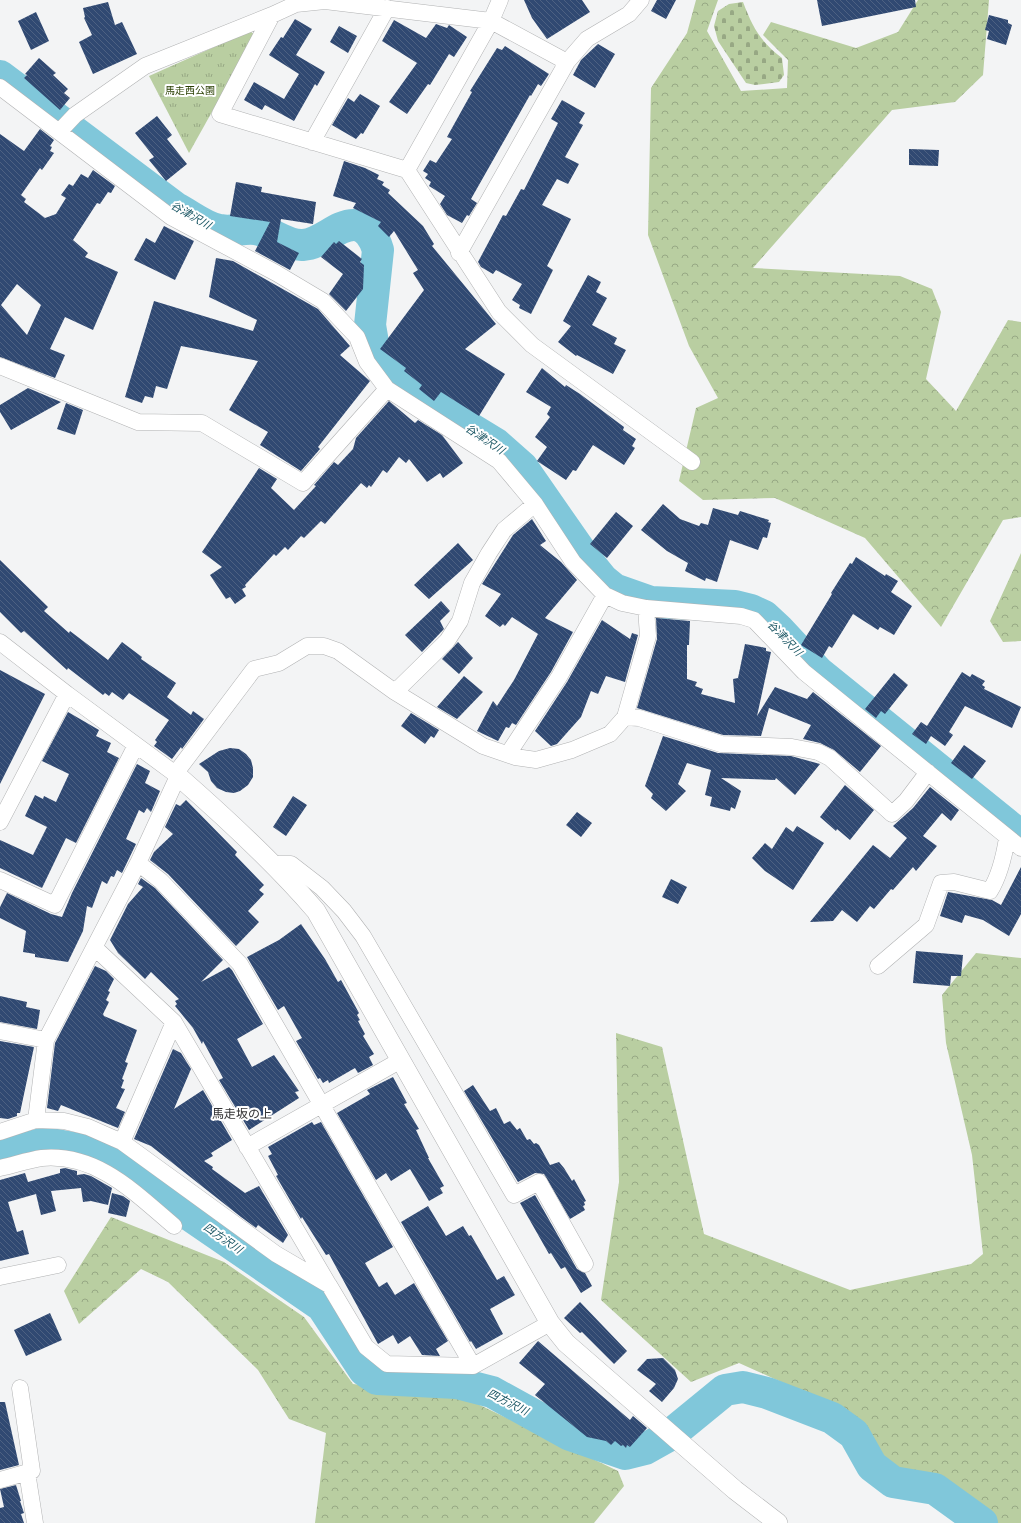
<svg xmlns="http://www.w3.org/2000/svg" width="1021" height="1523" viewBox="0 0 1021 1523" font-family="Barlow,'Noto Sans JP',sans-serif">
<style>
.forest{fill:url(#forest-crowns)}
.cemetery{fill:url(#cemetery-stones)}
.park{fill:url(#park-tufts)}
.lines{fill:none;stroke-linecap:round;stroke-linejoin:round}
.river{stroke:#80c7da;stroke-width:32}
.building{fill:url(#building-back-hatch);fill-rule:evenodd}
.minor-casing{stroke:#b1b2b3;stroke-width:17}
.tertiary-casing{stroke:#b1b2b3;stroke-width:20}
.minor{stroke:#fff;stroke-width:16}
.tertiary{stroke:#fff;stroke-width:19}
.labels{text-anchor:middle;stroke-width:4;stroke-linejoin:round;paint-order:stroke}
.park-label{font-size:10px;fill:#2a3f03;stroke:#fff}
.water-label{font-size:11px;font-style:italic;fill:#195563;stroke:#fff}
.quarter-label{font-size:12px;fill:#343435;stroke:#fff}
</style>
<defs>
<pattern id="forest-crowns" width="20" height="18" patternUnits="userSpaceOnUse"><rect width="20" height="18" fill="#b9cea1"/><path d="M2 6a3 3 0 1 1 6 0M12 15a3 3 0 1 1 6 0" fill="none" stroke="#97a884"/></pattern>
<pattern id="cemetery-stones" width="16" height="16" patternUnits="userSpaceOnUse"><rect width="16" height="16" fill="#b9cea1"/><path d="M2 7V4a2 2 0 0 1 4 0v3zM10 15v-3a2 2 0 0 1 4 0v3z" fill="#97a884"/></pattern>
<pattern id="park-tufts" width="24" height="20" patternUnits="userSpaceOnUse"><rect width="24" height="20" fill="#b9cea1"/><path d="M3 7l-1-3M5 7V3M7 7l1-3M15 17l-1-3M17 17v-4M19 17l1-3" fill="none" stroke="#97a884"/></pattern>
<pattern id="building-back-hatch" width="6" height="6" patternUnits="userSpaceOnUse"><rect width="6" height="6" fill="#304972"/><path d="M-1 5l2 2M0 0l6 6M5-1l2 2" fill="none" stroke="#4d6182"/></pattern>
</defs>
<rect width="100%" height="100%" fill="#f3f4f5"/>
<path class="forest" d="M696 0H718L707 31 741 91 787 88 788 60 763 35 771 22 856 48 898 32 918 0H989L983 75 955 102 892 110 753 268 900 276 932 289 941 312 926 379 956 411 1008 320 1021 322V517L1003 520 941 627 865 538 775 498 703 500 679 481 696 408 718 398 689 346 648 235 651 88 687 33Z
M1021 553V641L1003 642 990 621Z
M976 953 1021 958V1523H979L969 1506 892 1478 873 1442 810 1395 739 1363 691 1382 601 1300 619 1182 616 1033 662 1047 704 1234 850 1290 971 1264 983 1254 972 1155 946 1043 942 995Z
M111 1217 224 1262 304 1317 353 1384 465 1398 618 1471 624 1486 594 1523H315L326 1433 289 1419 258 1370 168 1282 141 1269 79 1324 64 1291Z"/>
<path class="cemetery" d="M743 2C753 28 760 41 782 58L784 75 779 82 755 85 746 83 718 41 714 26 718 11 729 4Z"/>
<path class="park" d="M250 31 255 35 189 153 149 76Z"/>
<g class="lines">
<path class="river" d="M0 76 176 208C190 215 205 228 220 230 234 233 246 226 260 230 274 234 288 246 303 245 322 244 336 225 354 225 367 225 375 239 378 250L370 325 373 343 382 362 396 380 414 394 496 444 522 467 586 559 603 580 614 589 651 602 735 606 751 610 764 616 778 629 818 672 1021 836
M0 1155 45 1143 85 1150 108 1159 322 1306 364 1370 377 1379 457 1383 492 1392 570 1435 625 1454 645 1449 670 1435 725 1390 743 1387 767 1393 832 1418 854 1434 872 1466 893 1482 935 1489 982 1523"/>
</g>
<path class="building" d="M524 0H582L590 12 547 39 532 18Z
M657 0H676L666 19 651 11Z
M817 0H915L916 7 822 26Z
M108 2 115 25 122 22 137 54 93 74 79 42 92 35 84 18 85 17 83 8Z
M36 12 49 41 31 50 18 21Z
M989 15 1008 20V23L1012 25 1006 45 987 39 989 31 985 30Z
M295 19 312 29 296 55 325 72 317 86 315 84 294 121 265 105 262 110 244 100 254 82 284 99 299 74 269 55 281 37 283 38Z
M394 20 426 38 436 24 447 28 449 25 467 37 454 57 449 54 430 85 428 84 407 114 389 102 417 63 382 41Z
M339 26 357 36 348 53 330 42Z
M598 44 615 54 595 88 573 75 581 60Z
M505 46 549 74 541 86 538 84 531 96 530 95 471 199 477 203 469 216 467 215 462 223 447 215 440 204 445 196 429 186 431 182 425 178 428 174 423 171 430 160 436 163 452 139 447 137 472 92 470 91 497 48 502 50Z
M39 58 56 73 53 75 68 89 64 93 70 98 60 110 24 78 27 75 25 74Z
M360 94 380 106 363 134 361 133 356 139 332 125 348 98 354 102Z
M562 100 585 113 579 123 583 125 565 157 579 164 568 184 557 179 542 205 571 219 547 266 553 270 531 314 519 308 520 305 512 300 522 284 496 270 493 274 481 267 478 262 503 215 506 216 521 189 524 190 558 123 551 119Z
M157 116 172 135 167 139 187 164 166 181 149 160 154 157 135 133Z
M40 129 54 140 50 146 52 147 50 151 54 153 42 170 40 168 21 195 26 199 24 202 45 218 56 214 66 198 61 195 69 184 73 186 81 174 88 178 93 170 115 186 111 193 108 192 100 204 97 203 73 240 88 253 85 257 118 272 93 330 65 317 50 349 65 355 55 378 0 357V134L24 151ZM17 284 41 305 27 335 1 305Z
M909 149 939 150 938 166 909 165Z
M344 161 365 168 379 175 377 179 384 182 382 185 390 190 388 193 423 226 434 244 432 246 496 324 465 349 505 374 479 416 441 392 434 401 419 389 422 385 404 371 406 368 380 349 424 290 413 273 418 270 394 231 389 237 378 226 381 222 353 208 356 203 333 196Z
M236 182 262 187 261 192 316 202 313 224 281 219 277 242 299 253 290 270 255 251 270 222 230 216Z
M164 226 194 241 175 280 134 260 146 238 155 243Z
M339 241 362 259 360 262 364 265 363 289 346 311 329 294 343 274 321 257 334 242 336 244Z
M216 258 233 261 318 309 350 346 340 355 370 381 318 447 320 449 301 471 260 445 268 432 229 410 258 361 181 346 167 389 156 386 153 398 145 396 142 403 125 397 154 301 253 331 257 320 209 297Z
M588 275 601 282 596 292 607 298 592 325 617 338 614 344 626 350 613 374 577 355 576 356 558 342 571 326 563 321Z
M542 368 565 387 566 385 580 394 624 427 623 430 636 439 632 446 635 448 624 465 593 445 576 471 573 470 566 480 537 461 547 447 535 437 550 417 547 414 551 407 526 392Z
M28 388 61 402 11 430 0 412V405Z
M389 401 415 423 418 420 442 435 463 463 443 478 440 473 427 482 409 459 406 463 399 457 387 473 383 470 371 487 369 485 367 488 361 483 325 524 321 521 304 538 301 536 288 550 285 547 276 556 274 554 245 585 246 587 242 589 246 596 235 604 230 597 226 599 210 575 222 567 202 552 259 468 277 479 271 488 294 510 316 486 314 485 334 462 338 465 353 449 356 438Z
M66 403 83 410 75 435 57 429Z
M663 504 680 519 699 526 701 523 708 525 713 508 738 515 740 511 769 520 768 522 771 523 767 538 763 537 758 550 730 540 717 582 706 578 705 581 685 571 688 563 667 551 641 530Z
M616 512 633 526 607 558 590 544Z
M532 519 546 541 540 545 561 562 577 580 545 618 573 632 551 672 516 725 512 723 509 728 506 727 498 741 477 731 493 701 497 706 514 680 538 634 512 617 505 626 503 624 500 627 485 616 501 594 482 584 513 535Z
M458 543 473 560 429 599 414 585Z
M856 557 885 576 886 574 898 581 891 592 912 606 894 635 880 627 878 630 853 614 832 648 829 646 822 658 801 645 832 594 831 593 850 563 852 564Z
M0 560 48 607 44 611 69 633 70 631 108 660 122 642 142 657 141 659 176 683 167 697 191 715 193 711 204 719 182 749 181 747 172 759 154 746 157 742 155 740 169 720 129 693 123 700 112 692 109 696 105 693 103 695 68 668 67 670 24 631 21 633 0 612Z
M441 601 450 611 440 621 444 629 422 652 405 635Z
M656 618 690 621 689 645H687V679L697 682 695 686 703 689 701 694 735 703 733 679 738 678 745 644 766 648V651L771 652 757 716 775 687 807 699 813 692 881 746 860 772 834 750 820 743 803 739 811 725 769 708 761 736 723 735 637 708 657 639Z
M602 620 630 639 632 633 638 635 625 682 606 676 598 694 591 691 581 717 557 744 551 746 535 731 567 682Z
M458 642 473 658 459 674 442 659Z
M0 670 45 694 0 784Z
M962 672 970 677 972 674 985 681 982 685 985 687 984 689 1021 707 1012 728 965 706 949 732 953 735 945 746 931 736 926 744 912 734 921 722 927 726Z
M894 673 908 685 885 714 881 711 876 718 865 709Z
M464 676 483 692 457 719 437 707Z
M68 712 99 730 96 736 111 743 107 752 119 758 76 843 66 838 42 888 0 868V840L33 855 47 827 25 816 35 795 43 799 44 796 56 802 69 774 42 761Z
M411 713 439 730 434 738 431 736 425 744 401 726Z
M663 736 718 753 791 756 820 764 795 795 776 778 775 780 721 778 741 791 735 809 731 807 730 811 710 806 712 797 705 795 711 770 687 763 678 784 686 791 666 811 651 798 653 794 645 786Z
M964 745 986 761 972 779 951 763Z
M230 748 239 749 246 754 251 760 253 768V777L248 785 240 791 234 793 226 792 217 788 211 781 208 772 199 764 219 751Z
M137 764 150 771 145 783 160 791 151 812 147 808 144 813 139 810 126 839 136 844 122 873 117 870 114 877 111 876 107 884 102 881 92 908 87 906 83 931 68 962 35 957V954L23 952 26 931 0 918V907L7 893 51 914 62 917 72 893Z
M845 785 874 810 850 840 837 829 836 831 820 817Z
M930 787 959 810 951 821 942 813 923 836 937 846 916 871 913 867 893 890 891 889 874 909 870 906 857 922 842 910 833 921 810 922 873 845 890 858 907 838 893 826 913 808Z
M293 796 307 805 286 836 273 827Z
M186 800 237 852 235 855 264 885 259 890 264 894 248 911 259 922 236 946 168 874 150 860 154 852 173 834 165 827 176 804 180 806Z
M577 812 592 823 581 837 566 825Z
M797 826 824 843 793 890 765 871 752 858 765 843 772 849 786 827 793 832Z
M1021 867V914L1009 936 983 920 965 915 962 923 940 916 948 892 992 900 1001 905Z
M141 878 155 888 223 960 201 982 229 967 232 970 263 1024 237 1039 252 1067 274 1055 299 1091 295 1092 299 1098 249 1130 219 1080 223 1078 203 1041 202 1044 193 1028 175 1006 177 1004 175 1001 179 999 151 972 145 979 118 953 110 940 128 904 143 887 138 884Z
M671 879 687 887 678 904 662 897Z
M301 924 325 959 338 982 341 980 359 1013 357 1015 360 1020 358 1021 365 1034 363 1036 374 1054 369 1057 373 1065 358 1073 355 1068 329 1083 328 1080 323 1083 320 1078 318 1079 296 1041 302 1038 284 1006 278 1010 247 957 279 940Z
M916 951 963 955 961 976H951L950 986 913 983Z
M95 966 106 971 114 979 108 991 110 992 106 1000 109 1002 103 1014 104 1016 137 1030 125 1062 128 1063 122 1079 124 1080 121 1088 125 1089 116 1108 125 1112 118 1128 61 1105 58 1111 47 1108 55 1043Z
M0 996 27 1002 26 1007 40 1010 37 1029 0 1022Z
M0 1041 34 1047 20 1113H17V1116L8 1119 0 1118Z
M173 1049 181 1053 191 1069 174 1109 203 1090 232 1140 211 1153 213 1156 204 1161 213 1167 212 1169 245 1193 259 1186 288 1235 283 1243 258 1225 256 1228 241 1217 151 1146 134 1139Z
M393 1077 407 1103 404 1104 419 1129 416 1130 429 1158H428L444 1186 440 1188 443 1193 429 1201 410 1169 391 1181 386 1173 376 1180 337 1113 370 1094 367 1090Z
M473 1085 490 1111 496 1108 504 1124 510 1121 517 1130 520 1128 527 1140 530 1139 534 1144 536 1143 539 1145 550 1165 559 1162 564 1168 572 1181 574 1179 586 1201 584 1202 585 1205 583 1206 585 1210 570 1219 544 1174 535 1173 518 1182 464 1091Z
M312 1122 314 1125 321 1122 393 1247 365 1263 379 1287 387 1282 395 1295 414 1283 448 1341 436 1349 440 1356 422 1355 410 1336 398 1344 393 1335 378 1344 329 1254 326 1255 302 1217 301 1219 276 1176 278 1175 268 1156 272 1154 268 1147Z
M65 1168 77 1171V1175L84 1174 91 1176 112 1188 108 1205 91 1201 83 1202 81 1188 51 1191 56 1211 41 1215 36 1194 8 1202 17 1232 23 1230 29 1254 0 1261V1180L25 1173 28 1182 60 1173V1169Z
M112 1193 123 1196 130 1201 126 1217 108 1213Z
M535 1195 577 1269 585 1273 592 1286 581 1293 565 1267 561 1269 551 1253 549 1254 520 1203Z
M428 1206 446 1236 463 1226 469 1236 471 1235 497 1280 504 1276 515 1295 490 1309 503 1334 476 1349 471 1341 470 1342 401 1222Z
M580 1302 627 1351 614 1364 582 1332 580 1333 564 1318Z
M50 1313 62 1340 26 1356 14 1330Z
M538 1341 630 1420 633 1416 647 1428 630 1447 627 1445 626 1448 623 1445 621 1446 615 1441 611 1445 606 1441 587 1437 535 1395 545 1384 519 1363Z
M663 1358 675 1370 678 1379 674 1388 662 1402 649 1391 656 1384 637 1370 647 1359Z
M0 1402H5L19 1465 0 1470Z
M16 1485 21 1501H20L24 1513 21 1514 24 1523H0V1508L4 1507 0 1489Z"/>
<g class="lines">
<g class="minor-casing">
<path id="minor" d="M567 62 491 21 325 1 296 4 272 15 220 114 407 170 499 312 532 345 692 462
M0 87 171 217 276 273 323 301 357 337 367 362 387 389 499 461 535 504 573 562 605 595 622 603 646 608 741 616 754 620 804 672 1021 848
M59 132 75 115 145 66 272 15
M312 142 387 8
M407 170 491 21 500 0
M459 253 567 62 587 39 629 14 641 0
M0 366 138 422 202 423 303 483 387 389
M535 504 504 530 489 553 472 583 460 621 447 641 395 692 483 746 515 757 536 760 572 750 610 734 625 717 648 636 646 608
M0 642 67 694 178 776 138 863 46 1040 36 1120 64 1121 88 1127 122 1142 276 1254 329 1285 366 1347 387 1364 473 1366 550 1323
M625 717 639 718 721 744 792 747 818 752 830 758 892 814 906 801 928 772
M508 754 559 677 605 595
M175 774 254 669 279 663 307 646H324L338 651 395 692
M0 822 67 694
M138 863 161 881 240 964 473 1366
M272 864H291L322 888 344 911 363 936 514 1195 539 1182 585 1264
M0 880 55 905 136 745
M95 948 174 1022 327 1282
M878 966 926 925 941 883 954 882 990 891C1000 875 1004 857 1007 838
M0 1031 46 1040
M0 1132 36 1120
M122 1142 174 1022
M247 1147 401 1060
M0 1168C14 1165 28 1160 42 1158 97 1153 135 1193 174 1226
M0 1277 58 1265
M27 1472 35 1523
M0 1480 32 1471 20 1388"/>
</g>
<g class="tertiary-casing">
<path id="tertiary" d="M178 776C226 818 274 862 316 911L550 1323 566 1343 735 1490 778 1523"/>
</g>
<use href="#minor" class="minor"/>
<use href="#tertiary" class="tertiary"/>
</g>
<g class="labels">
<g class="park-label">
<text x="190" y="94">馬走西公園</text>
</g>
<g class="water-label">
<text transform="translate(191 215) rotate(30)" y="4">谷津沢川</text>
<text transform="translate(485 439) rotate(34)" y="4">谷津沢川</text>
<text transform="translate(785 638) rotate(46)" y="4">谷津沢川</text>
<text transform="translate(223 1238) rotate(35)" y="4">四方沢川</text>
<text transform="translate(508 1402) rotate(27)" y="4">四方沢川</text>
</g>
<g class="quarter-label">
<text x="242" y="1118">馬走坂の上</text>
</g>
</g>
</svg>
